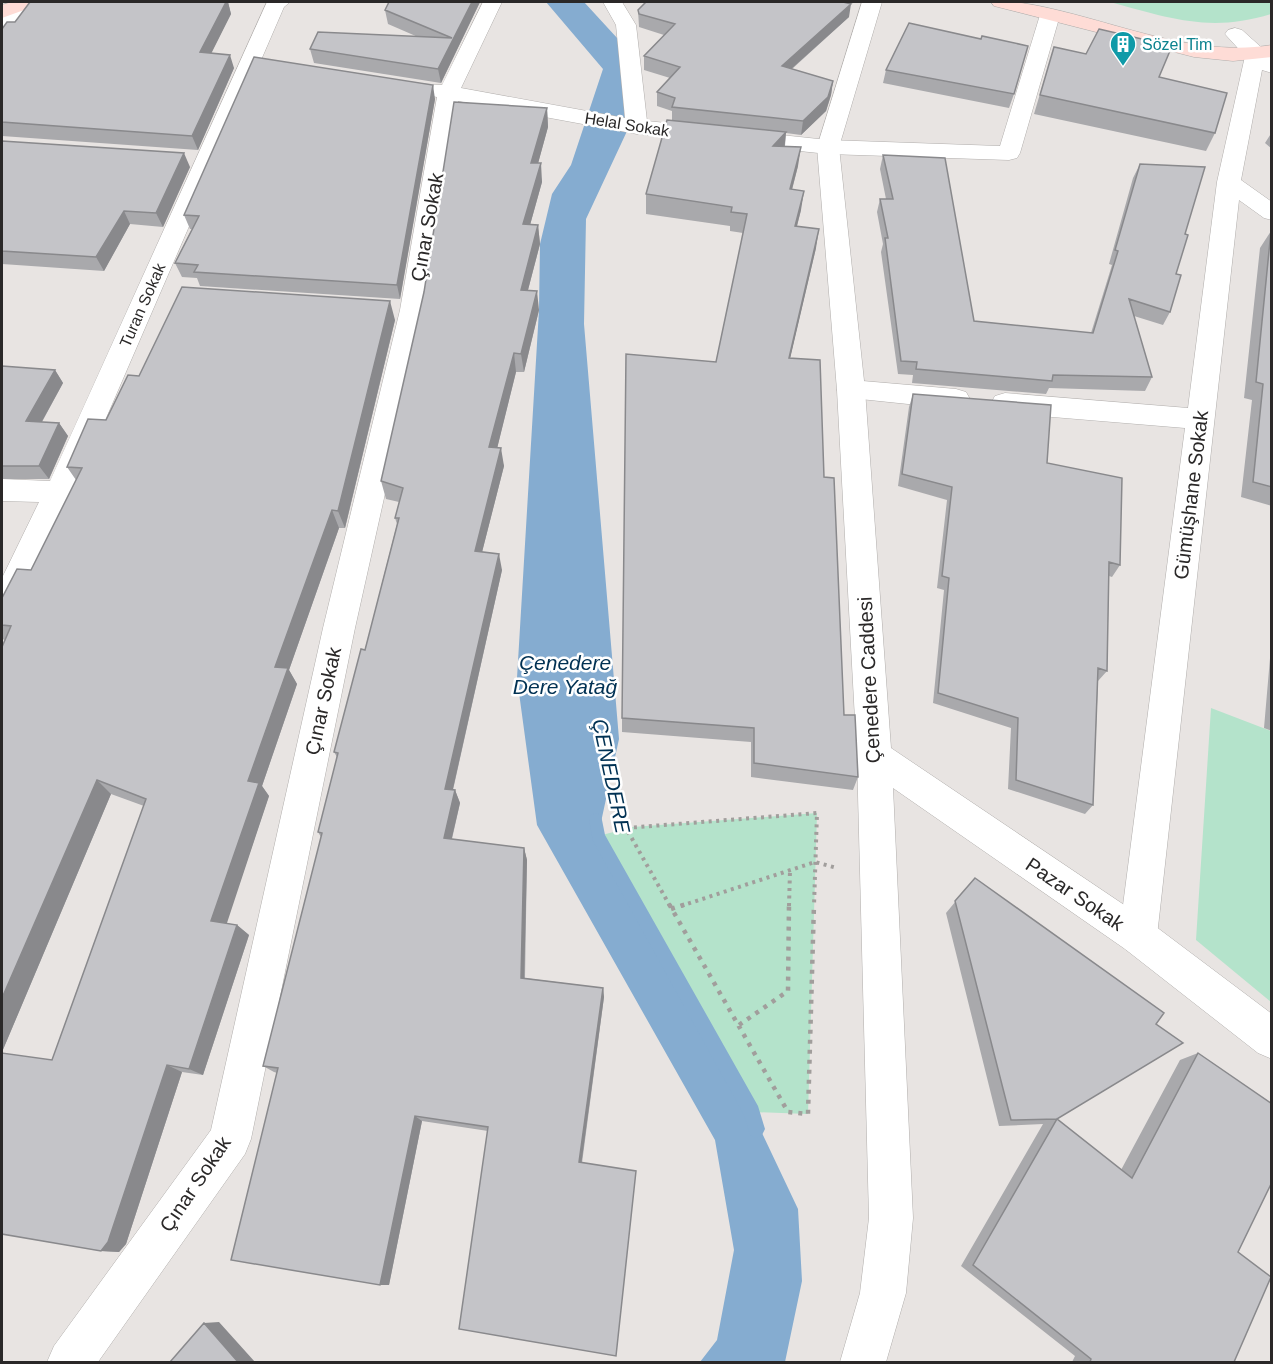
<svg xmlns="http://www.w3.org/2000/svg" width="1273" height="1364" viewBox="0 0 1273 1364" font-family="Helvetica,sans-serif">
<style>
.green{fill:#b4e3cb}
.water{fill:#85acd0}
.lines{fill:none;stroke-linecap:round;stroke-linejoin:round}
.stream{fill:#85acd0;fill-rule:evenodd}
.minor-casing{stroke:#b1aeac;stroke-width:1}
.tertiary-casing{stroke:#b1aeac;stroke-width:1}
.secondary-casing{stroke:#b1aeac;stroke-width:1}
.path-far1{stroke:#a19e9c;stroke-width:4;stroke-dasharray:3 4.5;stroke-linecap:butt}
.path{stroke:#a19e9c;stroke-width:4.5;stroke-dasharray:4 6;stroke-linecap:butt}
.minor{fill:#fff;fill-rule:evenodd}
.tertiary{fill:#fff;fill-rule:evenodd}
.secondary{fill:#fedcd6;fill-rule:evenodd}
.wall{fill:#a9a9ac}
.shaded-wall{fill:#89898c}
.building{fill:#c4c4c8;stroke:#89898c;stroke-width:1.5}
.labels{text-anchor:middle;stroke-width:5;stroke-linejoin:round;paint-order:stroke}
.far-culture-label{font-size:16px;fill:#0d838f;stroke:#fff;text-anchor:start}
.far-street-label{font-size:16px;fill:#2a2828;stroke:#fff}
.street-label{font-size:20px;fill:#2a2828;stroke:#fff}
.water-label{font-size:21px;font-style:italic;fill:#003153;stroke:#fff}
</style>
<rect width="100%" height="100%" fill="#e8e4e2"/>
<path class="green" d="M1110 2H1271V14C1210 33 1169 18 1110 2Z
M1211 708 1271 731V1002L1196 940Z
M817 813 808 1114 752 1112 598 836 633 827Z"/>
<path class="water" d="M546 2H584L618 39 628 129 586 219 584 324 619 739 598 836 752 1112 798 1209 802 1281 785 1362H700L717 1340 734 1250 715 1140 537 825 517 678 539 310 540 244 552 194 571 165 603 69Z"/>
<g class="lines">
<path class="stream" d="M596 813 601 815 605 835 758 1106 765 1129 762 1135 756 1138 750 1135 744 1115 593 841 589 820 591 815Z"/>
<g class="minor-casing">
<path id="minor" d="M19 2H41L9 29 2 31V16Z
M267 2H290L284 7 74 492 13 618 2 622V578L39 502 2 501V479L50 481Z
M483 2H502L461 88 625 118 616 25 603 2H622L636 25 647 121 828 140 1000 146 1040 15 1043 11H1057L1060 15 1020 153 1017 158 1009 160 828 154 637 134 458 101 426 310 355 628 251 1139 245 1154 98 1362H47L54 1346 211 1130 323 628 400 310 437 97 421 94 418 89 421 84 442 85Z
M1235 28 1242 30 1272 57V73L1262 70 1241 180 1272 202V220L1264 218 1239 200 1157 936 1151 949 1138 955 1125 949 1119 936 1185 428 1005 413 995 410 991 403 995 396 1005 393 1188 408 1217 182 1245 56 1225 34 1228 30Z
M851 380 956 389 966 392 970 399 966 406 956 409 841 397 837 390 841 383Z"/>
</g>
<g class="tertiary-casing">
<path id="tertiary" d="M862 2H882L839 147 865 390 891 748 1151 923 1272 1014V1059L1258 1053 1125 949 893 788 913 1218 906 1293 886 1362H840L860 1293 869 1218 857 756 837 390 817 147Z"/>
</g>
<g class="secondary-casing">
<path id="secondary" d="M12 2H38L35 6 2 18V5Z
M991 2C1019 0 1045 7 1073 14 1138 31 1204 56 1272 45V57L1233 61 1194 57 994 6Z"/>
</g>
<path class="path-far1" d="M670 906 626 828 817 813 814 906
M681 906 815 862 837 868
M789 906 790 871"/>
<path class="path" d="M669 904 788 1112 808 1114 814 904
M671 909 686 904
M739 1025 788 991 789 904"/>
<use href="#minor" class="minor"/>
<use href="#tertiary" class="tertiary"/>
<use href="#secondary" class="secondary"/>
</g>
<path class="wall" d="M30 2H228L231 14 211 53 234 68 198 150 2 136V29L15 22Z
M480 2 441 83 314 63 310 49 418 37 388 24 385 10Z
M638 10 849 17 792 69 833 81 831 95 826 111 801 135 786 133 785 146 798 166 792 190 801 210 797 226 816 248 790 358 824 477 844 715 858 777 853 790 751 777V742L622 732V718L716 362 743 233 730 231V226L646 214V194L672 121V111L657 106V92L670 78 644 70V56L664 35 639 27Z
M981 39 1014 94 1009 108 883 83 886 70Z
M1054 47 1159 77 1215 133 1206 151 1034 114Z
M435 99 400 299 200 286 197 278 182 277 175 263 192 229H190L184 215Z
M547 108 548 127 538 163 542 182 530 225H538L540 244 528 290 539 310 524 372H516L497 448 504 466 482 552 502 570 453 790H455L460 803 452 839 524 848 527 860 525 978 603 988 604 997 582 1163 617 1353 488 1131 422 1121 389 1285H380L277 1073 274 1072 263 1066 321 837 318 832 337 757 334 752 365 650 397 524 395 518 399 502 386 499 381 481Z
M1272 132V149L1265 143Z
M2 141 190 167 163 227 130 224 104 271 2 264Z
M883 155 974 321 1091 333 1112 265 1109 264 1133 178 1140 164 1185 234 1176 274 1170 312 1163 325 1134 316 1152 377 1145 391 1049 388 1046 394 912 383 913 375 898 374 881 252 883 244 877 212 880 199H886L880 169Z
M1271 231 1272 232V506L1241 497 1252 400 1244 398 1260 248Z
M395 320 345 528H339L289 670 297 684 262 786 269 796 226 923 237 925 249 935 203 1075 182 1072 126 1244 119 1252 101 1251 52 1060 144 806 111 794 2 1052 5 640 2 639V598L31 570 76 480 67 467 106 420 139 376Z
M2 366 55 370 63 383 42 422 59 423 68 436 49 479H2Z
M913 394 1047 463 1120 565 1112 577 1109 576 1107 671 1098 681 1093 805 1085 814 1008 789 1011 728 933 703 944 590 937 588 947 500 898 486 909 407Z
M1272 635V731L1264 728Z
M975 878 1057 1119 1121 1170 1180 1060 1198 1053 1238 1252 1234 1362H1072L1075 1356 961 1266 1043 1124 999 1126 946 913Z"/>
<path class="shaded-wall" d="M226 2H228L231 14 205 66 200 52Z
M472 2H480L441 83 438 69Z
M851 4 849 17 780 79 782 66Z
M230 55 234 68 198 150 192 136Z
M833 81 831 95 826 111 801 135 803 121Z
M433 85 435 99 400 299 397 285Z
M547 108 548 127 533 182 531 163Z
M786 132 784 152 773 146Z
M801 147 798 166 787 208 790 189Z
M184 153 190 167 163 227 156 213Z
M541 163 542 182 525 243 523 224Z
M804 191 801 210 792 245 795 226Z
M124 211 130 224 104 271 96 257Z
M538 225 540 244 523 309 521 290Z
M819 229 816 248 786 376 789 358Z
M537 291 539 310 524 372 521 354Z
M390 301 395 320 345 528 338 511Z
M514 353 516 372 493 465 489 447Z
M55 370 63 383 35 434 26 421Z
M59 423 68 436 49 479 39 466Z
M501 448 504 466 478 568 475 551Z
M332 510 339 528 289 670 297 684 262 786 269 796 224 932 211 921 248 781 275 667Z
M499 554 502 570 450 802 445 789Z
M97 780 111 794 2 1052V998Z
M455 790 460 803 449 850 444 838Z
M524 848 527 860 524 986 521 978Z
M237 925 249 935 203 1075 189 1069Z
M603 988 604 997 581 1166 579 1162Z
M167 1065 182 1072 126 1244 119 1252 101 1251Z
M415 1116 422 1121 389 1285H380Z
M219 1322 255 1362H238L204 1323Z"/>
<path class="building" d="M30 2H226L200 52 230 55 192 136 2 122V29L7 22H15Z
M389 2H472L438 69 310 49 318 32 452 38 385 10Z
M646 2H843L851 4 782 66 833 81 828 97 803 121 672 107 675 98 657 92 680 67 644 56 675 24 639 14 638 10Z
M909 23 981 39 982 36 1028 46 1014 94 886 70Z
M1099 29 1172 46 1159 77 1227 93 1215 133 1040 95 1054 47 1086 54Z
M254 57 433 85 397 285 194 272 198 265 175 263 199 216 184 215Z
M454 102 547 108 531 163H541L523 224 538 225 521 290 537 291 521 354 514 353 489 447 501 448 475 551 499 554 445 789 455 790 444 838 524 848 521 978 603 988 579 1162 636 1171 616 1356 459 1329 488 1127 415 1116 380 1285 231 1260 278 1068 263 1066 322 833 318 832 338 753 334 752 361 649 365 650 399 518H395L403 488 381 481 424 292Z
M667 120 786 132 773 146 801 147 790 189 804 191 795 226 819 229 789 358 820 360 824 477 834 478 844 715H855L858 777 754 763V728L622 718 626 354 716 362 747 214 731 212 732 207 646 194Z
M2 141 184 153 156 213 124 211 96 257 2 251Z
M883 155 945 158 974 321 1093 333 1118 251 1115 250 1140 164 1205 167 1185 234 1188 235 1176 274 1181 275 1170 312 1129 299 1152 377 1053 375 1052 381 916 369 917 362 901 361 885 238H888L880 199H893Z
M1271 231 1272 232V487L1253 482 1263 384 1256 382Z
M182 287 390 301 338 511 332 510 275 667 288 668 248 781 259 783 211 921 237 925 189 1069 167 1065 108 1242 101 1251 2 1234V1053L52 1060 146 799 97 780 2 998V647L11 626 2 625V598L17 569 31 570 82 468 67 467 88 419 106 420 128 375 139 376Z
M2 366 55 370 26 421 59 423 39 466H2Z
M913 394 1051 405 1047 463 1122 478 1120 565 1109 562 1107 671 1098 668 1093 805 1016 780 1018 718 938 693 949 578 942 576 952 487 902 474Z
M975 878 1164 1013 1156 1024 1183 1043 1057 1119 1011 1120 955 901Z
M1198 1053 1272 1104V1182L1238 1252 1271 1277 1234 1362H1090L1091 1359 973 1265 1057 1119 1132 1178Z
M204 1323 238 1362H170Z"/>
<defs>
<g id="building-pin" transform="scale(1.35)"><path d="M0 17L-7.5 6A9.5 9.5 0 1 1 7.5 6Z" fill="#0f9aa8" stroke="#fff"/><path d="M-4-6H4V6H1V3H-1V6H-4ZM-2.5-4.3h1.7v1.8h-1.7ZM.8-4.3h1.7v1.8H.8ZM-2.5-1h1.7V.8h-1.7ZM.8-1h1.7V.8H.8Z" fill="#fff"/></g>
</defs>
<g fill-rule="evenodd">
<use href="#building-pin" x="1123" y="44"/>
</g>
<g class="labels">
<g class="far-culture-label">
<text x="1142" y="50">Sözel Tim</text>
</g>
<g class="far-street-label">
<text transform="translate(627 124) rotate(9)" y="6">Helal Sokak</text>
<text transform="translate(142 305) rotate(-66)" y="6">Turan Sokak</text>
</g>
<g class="street-label">
<text transform="translate(427 227) rotate(-80)" y="7">Çınar Sokak</text>
<text transform="translate(1191 495) rotate(-83)" y="7">Gümüşhane Sokak</text>
<text transform="translate(869 680) rotate(-93)" y="7">Çenedere Caddesi</text>
<text transform="translate(323 701) rotate(-78)" y="7">Çınar Sokak</text>
<text transform="translate(1075 894) rotate(34)" y="7">Pazar Sokak</text>
<text transform="translate(195 1184) rotate(-56)" y="7">Çınar Sokak</text>
</g>
<g class="water-label">
<text x="565" y="670">Çenedere<tspan x="565" dy="24">Dere Yatağ</tspan></text>
<text transform="translate(611 776) rotate(78)" y="7">ÇENEDERE</text>
</g>
</g>
<rect width="1273" height="1364" fill="none" stroke="#2a2828" stroke-width="6"/>
</svg>
